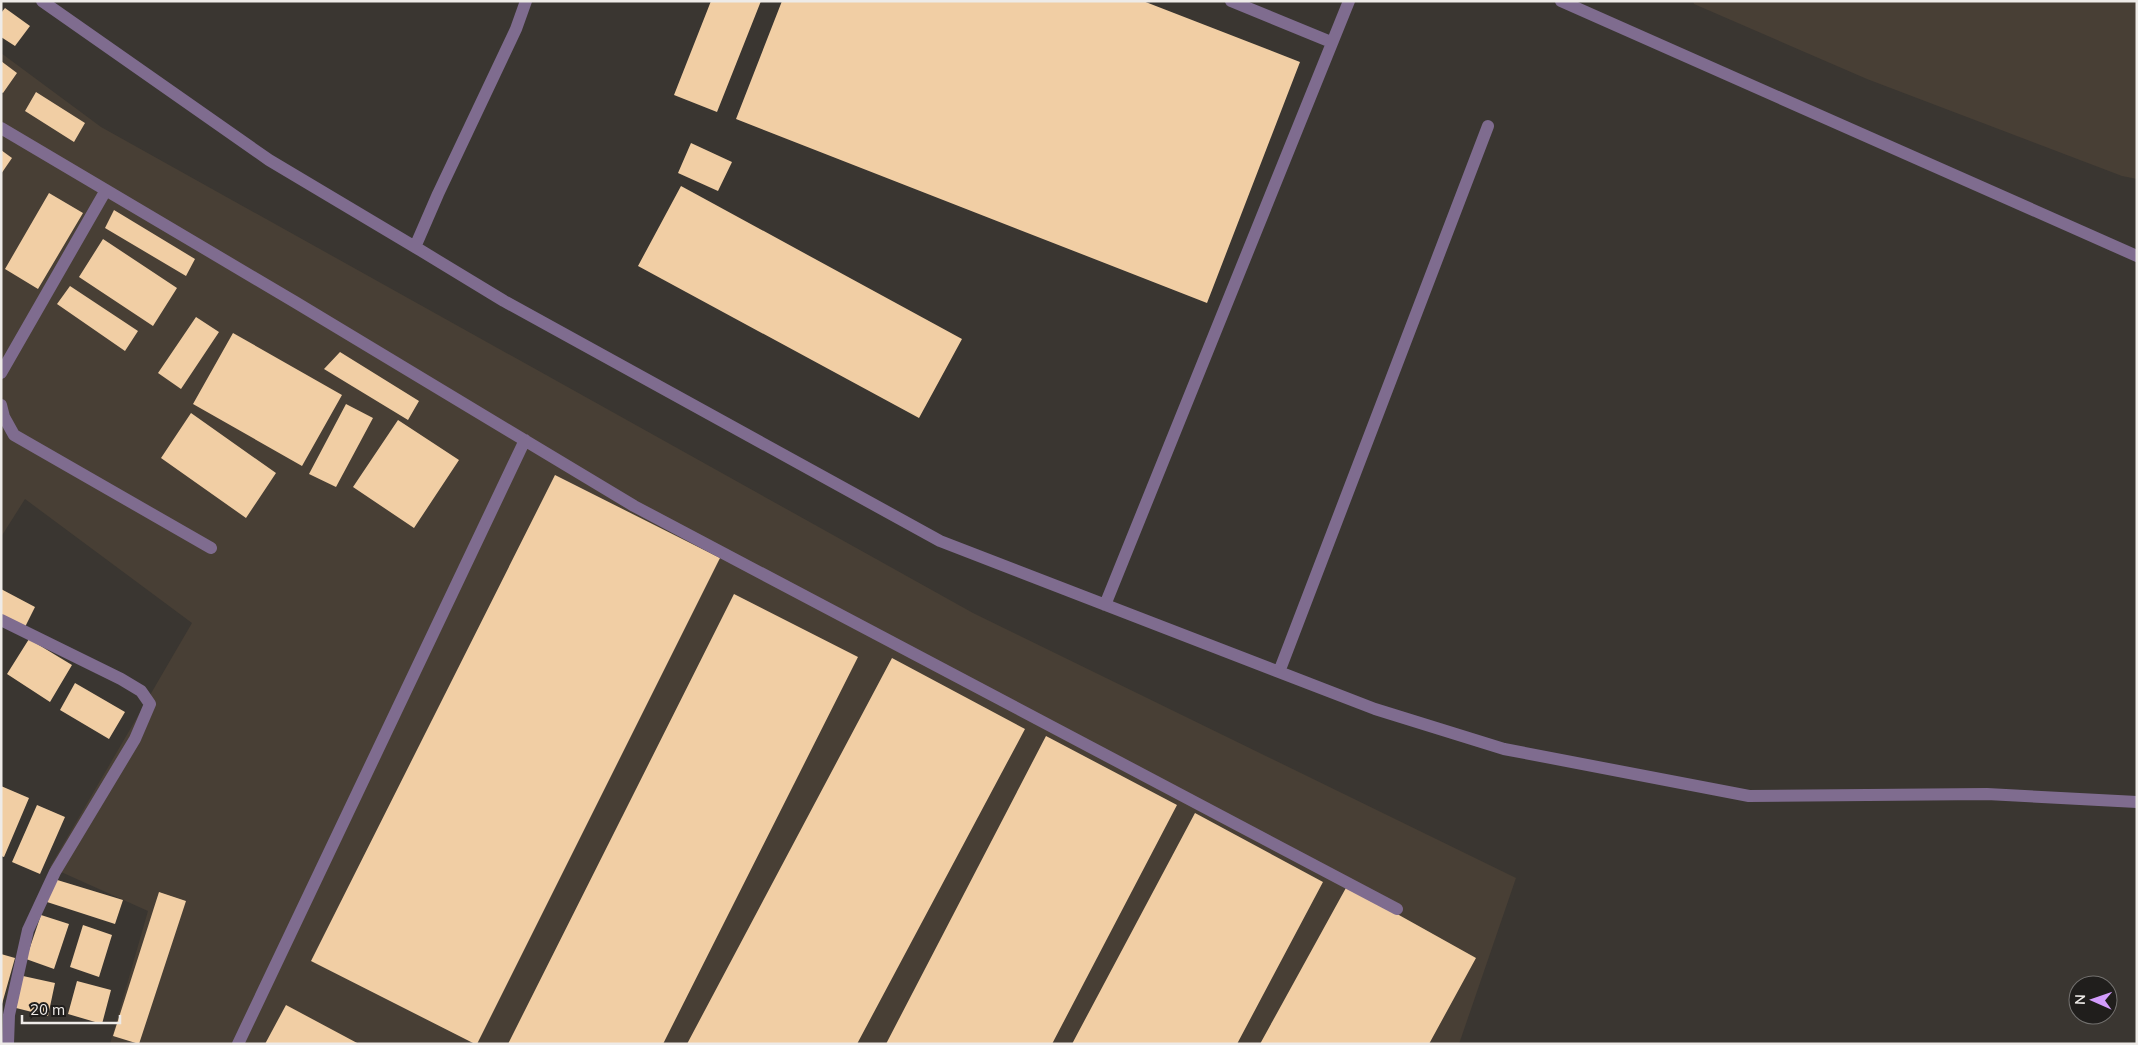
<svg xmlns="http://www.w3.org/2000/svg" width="2138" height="1045" viewBox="0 0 2138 1045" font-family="Mulish,sans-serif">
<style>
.built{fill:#483f35}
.building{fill:#f1cea4}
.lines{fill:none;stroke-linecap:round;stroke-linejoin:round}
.service{stroke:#7f6c8f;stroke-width:12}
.minor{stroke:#7f6c8f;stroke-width:12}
</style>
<rect width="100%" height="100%" fill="#3a3631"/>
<path class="built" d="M1693 1H2137V179L2122 176 1867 79 1694 4Z
M1 53 101 127 973 613 1516 878 1459 1044H110L148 911 50 867 192 623 25 499 1 537Z"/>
<path class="building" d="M711 1H761L717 112 674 95Z
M782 1H1143L1300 62 1207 303 736 119Z
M5 8 30 26 15 46 1 37V13Z
M1 61 17 73 3 93 1 92Z
M36 92 85 123 74 142 25 111Z
M691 143 732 162 718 191 678 173Z
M1 150 12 158 1 174Z
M681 186 962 339 919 418 638 266Z
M49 193 83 213 38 289 5 269Z
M114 210 195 259 186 276 105 228Z
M103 239 177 288 153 326 79 277Z
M70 286 138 331 125 351 57 304Z
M196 317 219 332 181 389 158 373Z
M233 333 342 395 302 466 193 404Z
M340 352 419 401 408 420 324 369Z
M346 404 373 418 336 487 309 474Z
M191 413 276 473 246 518 161 458Z
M398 420 459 460 414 528 353 487Z
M555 475 720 558 477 1044H475L311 961Z
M1 589 35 607 25 627 1 614Z
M734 594 858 657 663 1044H508Z
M29 639 72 665 50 702 7 674Z
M892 658 1025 729 857 1044H687Z
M75 683 125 712 109 739 60 710Z
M1046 736 1177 805 1052 1044H886Z
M1 786 29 798 4 857 1 856Z
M37 805 65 817 40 874 12 862Z
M1195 813 1323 882 1237 1044H1072Z
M54 879 123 900 115 924 47 902Z
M1347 886 1476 958 1429 1044H1260Z
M159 892 186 901 139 1044 113 1036Z
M41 915 69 924 54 969 26 959Z
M83 925 112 935 99 977 70 967Z
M1 954 15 958 2 1004H1Z
M23 976 55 983 48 1016 16 1008Z
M77 981 111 990 102 1024 68 1014Z
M286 1005 359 1044H265Z"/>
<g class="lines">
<path class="service" d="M42 1 269 160 415 247
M526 1 516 29 438 194 415 247 504 301 940 541 1375 709 1504 749 1749 796 1987 794 2137 802
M1231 1 1331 42
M1561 1 2137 256
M1 128 295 302 634 506 1397 909
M1 373 106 190
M1 405 4 417 14 435 211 548
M1105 605 1349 1
M1279 672 1488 126
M238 1044 525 440"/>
<path class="minor" d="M1 620 121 679 141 691 150 704 135 739 55 872 28 930 9 1015 8 1044"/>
</g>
<rect width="2138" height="1045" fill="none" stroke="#eeebe8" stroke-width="5"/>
<g transform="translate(2093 1000) rotate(272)"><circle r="24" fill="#201e1c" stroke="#72706e"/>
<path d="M0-4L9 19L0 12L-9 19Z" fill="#d39cfc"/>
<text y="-8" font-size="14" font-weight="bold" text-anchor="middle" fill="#eeebe8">N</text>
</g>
<path d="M22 1015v8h98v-8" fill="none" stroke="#eeebe8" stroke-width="2.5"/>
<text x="30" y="1015" font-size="15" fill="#eeebe8" stroke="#201e1c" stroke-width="4" paint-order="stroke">20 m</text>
</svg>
